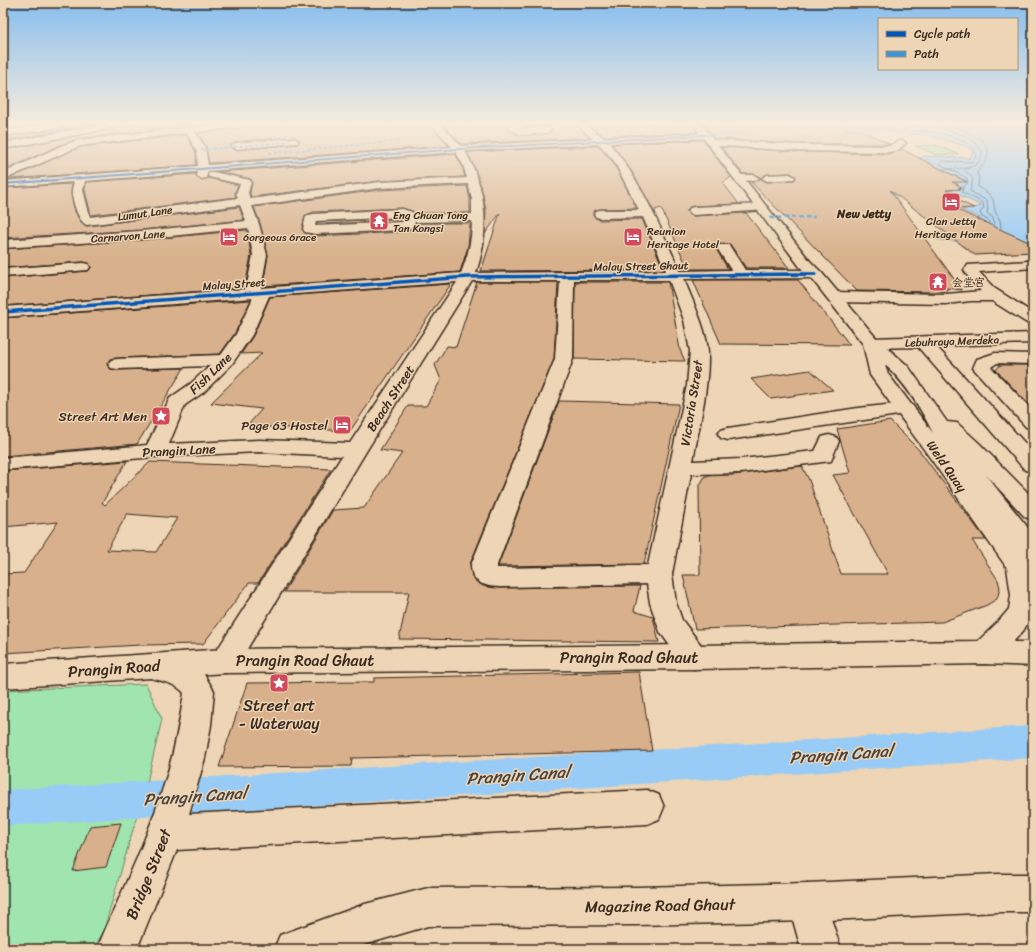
<svg xmlns="http://www.w3.org/2000/svg" width="1036" height="952" viewBox="0 0 1036 952" font-family="Sriracha,'LXGW WenKai TC',sans-serif">
<style>
.green{fill:#a0e4af;stroke:#6e8766}
.water{fill:#98ccf6;stroke:#738ba0}
.lines{fill:none;stroke-linecap:round;stroke-linejoin:round}
.shore{stroke:#606b74;stroke-width:1}
.canal{fill:#98ccf6;fill-rule:evenodd}
.building{fill:#d8b18c;stroke:#3b2a1e;fill-rule:evenodd}
.minor-tunnel{stroke:#c9b397;stroke-width:10;stroke-dasharray:10 5;stroke-linecap:butt}
.minor-casing{stroke:#3b2a1e;stroke-width:3}
.major-casing{stroke:#3b2a1e;stroke-width:3}
.minor{fill:#edd5b5;fill-rule:evenodd}
.major{fill:#edd5b5;fill-rule:evenodd}
.quiet-far1{stroke:#3e96d5;stroke-width:2;stroke-dasharray:3.5 2;stroke-linecap:butt}
.quiet{stroke:#3e96d5;stroke-width:2.5;stroke-dasharray:4.5 2.5;stroke-linecap:butt}
.cycleway-far2-casing{stroke:#edd5b5;stroke-width:3}
.cycleway-far1-casing{stroke:#edd5b5;stroke-width:4.5}
.cycleway-casing{stroke:#edd5b5;stroke-width:5.5}
.cycleway-far2{stroke:#0057b8;stroke-width:2}
.cycleway-far1{stroke:#0057b8;stroke-width:3}
.cycleway{stroke:#0057b8;stroke-width:3.5}
.labels{text-anchor:middle;stroke-width:3;stroke-linejoin:round;paint-order:stroke}
.far-street-label{font-size:11px;fill:#3b2a1e;stroke:#edd5b5}
.far-poi-label{font-size:11px;fill:#3b2a1e;stroke:#edd5b5;text-anchor:start}
.far-neighbourhood-label{font-size:12px;font-weight:bold;fill:#3b2a1e;stroke:#edd5b5}
.street-label{font-size:13px;fill:#3b2a1e;stroke:#edd5b5}
.poi-label{font-size:13px;fill:#3b2a1e;stroke:#edd5b5;text-anchor:end}
.near-street-label{font-size:16px;fill:#3b2a1e;stroke:#edd5b5}
.near-poi-label{font-size:16px;fill:#3b2a1e;stroke:#edd5b5}
.near-water-label{font-size:17px;font-style:italic;fill:#49423e;stroke:#edd5b5}
</style>
<rect width="100%" height="100%" fill="#edd5b5"/>
<filter id="ink" filterUnits="userSpaceOnUse"><feTurbulence type="fractalNoise" baseFrequency=".025" numOctaves="2"/><feDisplacementMap in="SourceGraphic" scale="8" xChannelSelector="R" yChannelSelector="G"/><feConvolveMatrix kernelMatrix="1 2 1 2 8 2 1 2 1" color-interpolation-filters="sRGB"/></filter>
<g filter="url(#ink)">
<path class="green" d="M935 145 958 154 937 155 915 146Z
M146 684 162 719 148 778 103 933 93 949H3V690Z"/>
<path class="water" d="M785 124H1033V251L957 241 939 240 930 237 931 236 928 233H956L976 219 980 218 961 210 982 206 954 193 899 197 896 195H857L893 189H960L958 188 962 187 954 182 967 181 942 170 970 168 940 169 919 158 926 156 970 158 973 152 965 146 927 135 896 133 878 129H855L838 127 772 129 773 128Z"/>
<g class="lines">
<path class="shore" d="M847 124C857 126 867 124 878 125 884 125 890 128 896 129 917 132 968 130 977 155L972 162 942 161 940 164 967 178 968 183 964 186 962 192 983 203 984 208 980 213 982 217 988 220 989 223
M895 124C920 126 970 126 982 153 980 163 976 166 966 168L965 170 973 179 970 191 987 201 988 208 987 213 993 218 994 225
M942 124C955 127 988 135 988 153 988 160 981 167 977 172L979 179 978 187 989 194 993 199 995 211 1000 220 1001 228"/>
<path class="canal" d="M1033 726V758L3 826V790Z"/>
</g>
<path class="building" d="M72 124H98L3 141V137L67 128Z
M122 124H210L78 139 60 145 3 171V150L117 128Z
M246 124H430L449 146 209 163 206 147 198 133 241 128ZM295 137 300 141 297 144 236 150 230 147 236 142Z
M442 124H506V127L507 129 521 136 547 134 552 130 547 126 528 127 529 124H575L589 138 462 144Z
M587 124H692L697 132 604 136Z
M703 124H751L755 127H764L767 129 842 127 848 130H861L890 144H799L715 139Z
M186 135 196 152V165L9 179 80 147Z
M703 140 731 177 723 183 739 204 694 206 690 207 687 210 689 215 694 216 746 213 789 268H746L730 244H719L716 249 728 269H688L661 208 655 210 656 215 632 172 612 144Z
M598 146 613 162 637 208 600 209 595 210 593 215 596 218 600 220 642 219 664 270 481 271 500 213 485 234 486 210 483 195 479 180 467 152Z
M721 147 799 152 889 154 901 149 967 182H952L962 187 958 188 961 189 946 190 960 196 951 197 974 208 955 209 1033 244V252L975 255 890 190 962 290 947 288V292L937 291V292L857 291 751 182 760 179V177L754 174H743ZM791 173 796 177 794 180 767 182 761 179 767 174Z
M455 154 462 166 465 177 380 181 251 197 250 193 252 182 251 179 219 172Z
M196 174V177L201 180 208 178 238 185 235 192 236 197 91 215 85 190 86 182Z
M72 184 71 195 75 211 80 221 87 226 239 207 244 220 141 230 3 238V188Z
M467 186 470 199V213H415L412 211 402 208 313 212 305 216 302 229 305 233 315 236 405 232 414 228 416 223H470L468 247 460 272 263 286 268 255 260 223 254 207 380 190Z
M401 219V221L317 224V222Z
M247 230 251 255 245 288 3 306V278L88 271 91 268 89 263 83 262 3 268V249L141 240Z
M693 280H798L850 345 721 344Z
M477 282H558L554 359 470 564 472 577 475 581 483 586 499 588 640 586 634 611 653 617 659 642 399 639 409 592H284L333 510 364 508 402 453 380 450 408 406H426L441 380 435 365 447 346 456 347Z
M575 282H668L680 350 685 361 574 359Z
M451 284 350 431 247 426 262 409 211 403 262 353 241 354 253 336 270 297Z
M251 300 235 333 220 354 117 358 110 359 107 365 111 369 117 370 184 368 137 444 3 456V318Z
M1000 365H1033V409L996 370Z
M810 370 833 390 771 399 751 379Z
M559 401 679 404 644 564 498 566Z
M890 421 919 450 986 540H972L998 580 1000 588 997 599 987 605 942 622 695 629 683 575H700L699 487 705 476 733 475 802 466 809 480 841 574H888L833 475 850 473 837 429Z
M127 461 102 503 105 505 150 462 331 469 258 583H249L203 644 140 645 3 653V574L24 573 58 522 3 527V471ZM127 514 177 518 156 552 107 550Z
M639 672 652 751 352 758 351 766 219 767 247 683 374 682V678Z
M121 823 106 867 73 871 90 826Z"/>
<g class="lines">
<path class="minor-tunnel" d="M207 149 236 146"/>
<g class="minor-casing">
<path id="minor" d="M50 124H71L67 127 3 136V130Z
M221 124H245L241 127 195 132 205 147 208 165 452 147 431 124H440L461 146 593 139 576 124H585L604 138 708 133 709 135 705 138 609 143C641 180 660 227 680 271L731 270 717 248 719 245H729L745 270H815L820 271 822 274 820 277 815 278 684 279C692 300 707 330 708 352 709 388 699 426 693 461L741 459 815 451 822 437 829 435 836 437 839 441 831 461 823 462 741 473 691 474 672 574 676 603 682 620 704 649 708 657 704 665 694 669 684 665 660 632 650 603 647 584 499 587C484 586 471 583 471 565L555 359 560 281H472L367 450 235 669 225 673 215 669 210 661 342 456 259 452 155 457 3 470V458L147 445 170 398 190 384 210 366 117 369 111 368 108 364 111 360 117 359 221 355 236 334 253 298 3 317V307L246 289 253 255 248 228 141 239 3 248V240L141 231 246 221 240 205 87 225C78 222 72 200 72 191 72 188 73 185 74 182L3 187V181L198 166 197 152 187 133 80 146 3 180V173L61 146 78 140ZM599 144 614 161 639 210H600L596 211 594 214 596 217 600 218 643 217 666 271 476 273C490 231 487 189 465 151ZM456 152 463 165 467 178 380 182 250 199 248 193 251 182 250 180 213 172 209 173 208 175 209 177 240 184 236 193 238 198 90 217 83 190 85 181 197 172V176L202 179 206 178 208 171ZM468 184 472 199V214L414 215 412 212 402 209 313 214 306 216 303 229 305 232 315 234 405 230 413 227 415 222 472 221C472 240 468 255 461 273L261 288 267 255 259 224 252 206 380 188ZM402 217 403 222 315 226 316 221ZM574 280H669L684 320 690 351 687 385 648 565 497 568V565L573 359ZM457 282 350 443 259 440 169 444 185 405 204 392 232 364 252 335 269 296Z
M508 124H528L527 126 519 127 523 129 547 127 551 130 547 133 521 135 508 128 507 126Z
M294 138 299 141 297 143 236 149 231 146 236 143Z
M712 140 799 145 889 146 901 140 906 143 898 150 889 152 799 151 709 145 707 143Z
M790 174 795 177 794 179 767 181 762 178 767 175Z
M739 175H754L759 178 754 181 735 180 734 178 735 176Z
M762 204 766 206 768 208 766 210 694 215 690 214 688 211 690 208 694 207Z
M1028 261 1033 262V268L979 272 994 288 1033 313V325L1027 323 992 301H971L946 304 835 302 830 300 827 297 830 294 835 292 946 294 981 291 970 280 964 270 968 265Z
M83 263 88 264 90 267 88 270 3 277V269Z
M1033 333V343L936 346 1033 452V472L1025 470 918 347 871 348 865 347 863 343 865 339 871 338Z
M995 353 1033 354V364L997 363 991 367 1033 411V429L1026 427 973 368 977 359Z
M905 403 912 405 915 409 912 413 728 440 721 438 718 434 721 430 728 428 858 408Z
M153 655 173 660 202 671 214 691 211 725 205 758 189 814 647 790 659 795 664 807 659 819 647 824 177 850 137 949H97C119 896 145 846 162 791 173 759 179 727 184 693 175 682 156 680 143 676L138 667 143 658Z
M807 883 821 888 841 949H801L788 902 793 888Z"/>
</g>
<g class="major-casing">
<path id="major" d="M105 124H121L117 127 3 149V143Z
M693 124H701L810 261 822 273 877 339 908 366 947 422 957 423 979 443 1033 498V520L1025 517 985 474 1033 534V560L1027 558 1033 566V614L1023 631 1013 642H1033V666L984 664 694 669 225 673 3 688V664L225 649 694 645 978 641 998 622 1009 609 1011 595 1007 568 933 462 870 375 863 344 812 279 800 267ZM885 365C906 383 921 409 933 433L888 374Z
M998 874H1033V912H998L807 921 636 925 428 926 350 949H274L280 935 365 904 428 888 636 887 807 883Z"/>
</g>
<use href="#minor" class="minor"/>
<use href="#major" class="major"/>
<path class="quiet-far1" d="M705 135 747 134
M201 150 294 141
M269 153 400 141"/>
<path class="quiet" d="M770 218 815 217"/>
<g class="cycleway-far2-casing">
<path id="cycleway-far2" d="M3 184 459 149 705 135"/>
</g>
<g class="cycleway-far1-casing">
<path id="cycleway-far1" d="M711 275 815 274"/>
</g>
<g class="cycleway-casing">
<path id="cycleway" d="M3 312 467 277 815 274"/>
</g>
<use href="#cycleway-far2" class="cycleway-far2"/>
<use href="#cycleway-far1" class="cycleway-far1"/>
<use href="#cycleway" class="cycleway"/>
</g>
</g>
<linearGradient id="sky" x2="0" y2="1"><stop stop-color="#88beee"/><stop offset="0.48" stop-color="#f7ecde"/><stop offset="1" stop-color="#f7ecde" stop-opacity="0"/></linearGradient>
<rect width="1036" height="257" fill="url(#sky)"/>
<defs>
<g id="hotel-square" transform="scale(1)"><rect x="-9" y="-9" width="18" height="18" rx="4" fill="#d1495b" stroke="#edd5b5"/><path d="M-6-4.5h1.5V1H6V5H4.5V3h-9V5H-6ZM-4 0a1.8 1.8 0 1 1 3.6 0ZM.5 0V-2.5h3Q6-2.5 6 0Z" fill="#fff"/></g>
<g id="temple-square" transform="scale(1)"><rect x="-9" y="-9" width="18" height="18" rx="4" fill="#d1495b" stroke="#edd5b5"/><path d="M0-6L5-2H3V0L6.5 2.5H4V6H1.5V3h-3V6H-4V2.5H-6.5L-3 0V-2H-5Z" fill="#fff"/></g>
<g id="sight-square" transform="scale(1)"><rect x="-9" y="-9" width="18" height="18" rx="4" fill="#d1495b" stroke="#edd5b5"/><path d="M0-6L1.8-2.2L6-1.7L2.9 1.2L3.7 5.4L0 3.3L-3.7 5.4L-2.9 1.2L-6-1.7L-1.8-2.2Z" fill="#fff"/></g>
</defs>
<g fill-rule="evenodd">
<use href="#hotel-square" x="951" y="202"/>
<use href="#temple-square" x="379" y="221"/>
<use href="#hotel-square" x="229" y="237"/>
<use href="#hotel-square" x="633" y="237"/>
<use href="#temple-square" x="938" y="282"/>
<use href="#sight-square" x="161" y="416"/>
<use href="#hotel-square" x="342" y="425"/>
<use href="#sight-square" x="279" y="683"/>
</g>
<g class="labels">
<g class="far-street-label">
<text transform="translate(145 213) rotate(-8)" y="4">Lumut Lane</text>
<text transform="translate(128 236) rotate(-4)" y="4">Carnarvon Lane</text>
<text transform="translate(641 266) rotate(-1)" y="4">Malay Street Ghaut</text>
<text transform="translate(234 284) rotate(-4)" y="4">Malay Street</text>
<text transform="translate(952 341) rotate(-2)" y="4">Lebuhraya Merdeka</text>
</g>
<g class="far-poi-label">
<text x="393" y="219">Eng Chuan Tong<tspan x="393" dy="13">Tan Kongsi</tspan></text>
<text x="951" y="225" text-anchor="middle">Clan Jetty<tspan x="951" dy="13">Heritage Home</tspan></text>
<text x="647" y="235">Reunion<tspan x="647" dy="13">Heritage Hotel</tspan></text>
<text x="243" y="241">6orgeous 6race</text>
<text x="952" y="286">会堂宫</text>
</g>
<g class="far-neighbourhood-label">
<text x="864" y="218">New Jetty</text>
</g>
<g class="street-label">
<text transform="translate(210 373) rotate(-44)" y="5">Fish Lane</text>
<text transform="translate(390 398) rotate(-57)" y="5">Beach Street</text>
<text transform="translate(691 403) rotate(-81)" y="5">Victoria Street</text>
<text transform="translate(179 450) rotate(-3)" y="5">Prangin Lane</text>
<text transform="translate(947 466) rotate(55)" y="5">Weld Quay</text>
</g>
<g class="poi-label">
<text x="147" y="421">Street Art Men</text>
<text x="328" y="430">Page 63 Hostel</text>
</g>
<g class="near-street-label">
<text x="629" y="663">Prangin Road Ghaut</text>
<text x="305" y="666">Prangin Road Ghaut</text>
<text transform="translate(114 668) rotate(-4)" y="6">Prangin Road</text>
<text transform="translate(148 874) rotate(-68)" y="6">Bridge Street</text>
<text transform="translate(660 905) rotate(-1)" y="6">Magazine Road Ghaut</text>
</g>
<g class="near-poi-label">
<text x="279" y="711">Street art<tspan x="279" dy="18">- Waterway</tspan></text>
</g>
<g class="near-water-label">
<text transform="translate(841 754) rotate(-4)" y="6">Prangin Canal</text>
<text transform="translate(518 775) rotate(-4)" y="6">Prangin Canal</text>
<text transform="translate(195 796) rotate(-4)" y="6">Prangin Canal</text>
</g>
</g>
<rect width="1036" height="952" fill="none" stroke="#edd5b5" stroke-width="16"/>
<rect x="8" y="8" width="1020" height="936" fill="none" stroke="#3b2a1e" stroke-width="1.5" filter="url(#ink)"/>
<rect x="878" y="18" width="140" height="52" fill="#edd5b5" stroke="#a69179"/>
<rect x="886" y="31" width="20" height="6" fill="#0057b8" stroke="#a69179"/>
<text x="914" y="38" font-size="12" fill="#3b2a1e">Cycle path</text>
<rect x="886" y="51" width="20" height="6" fill="#3e96d5" stroke="#a69179"/>
<text x="914" y="58" font-size="12" fill="#3b2a1e">Path</text>
</svg>
